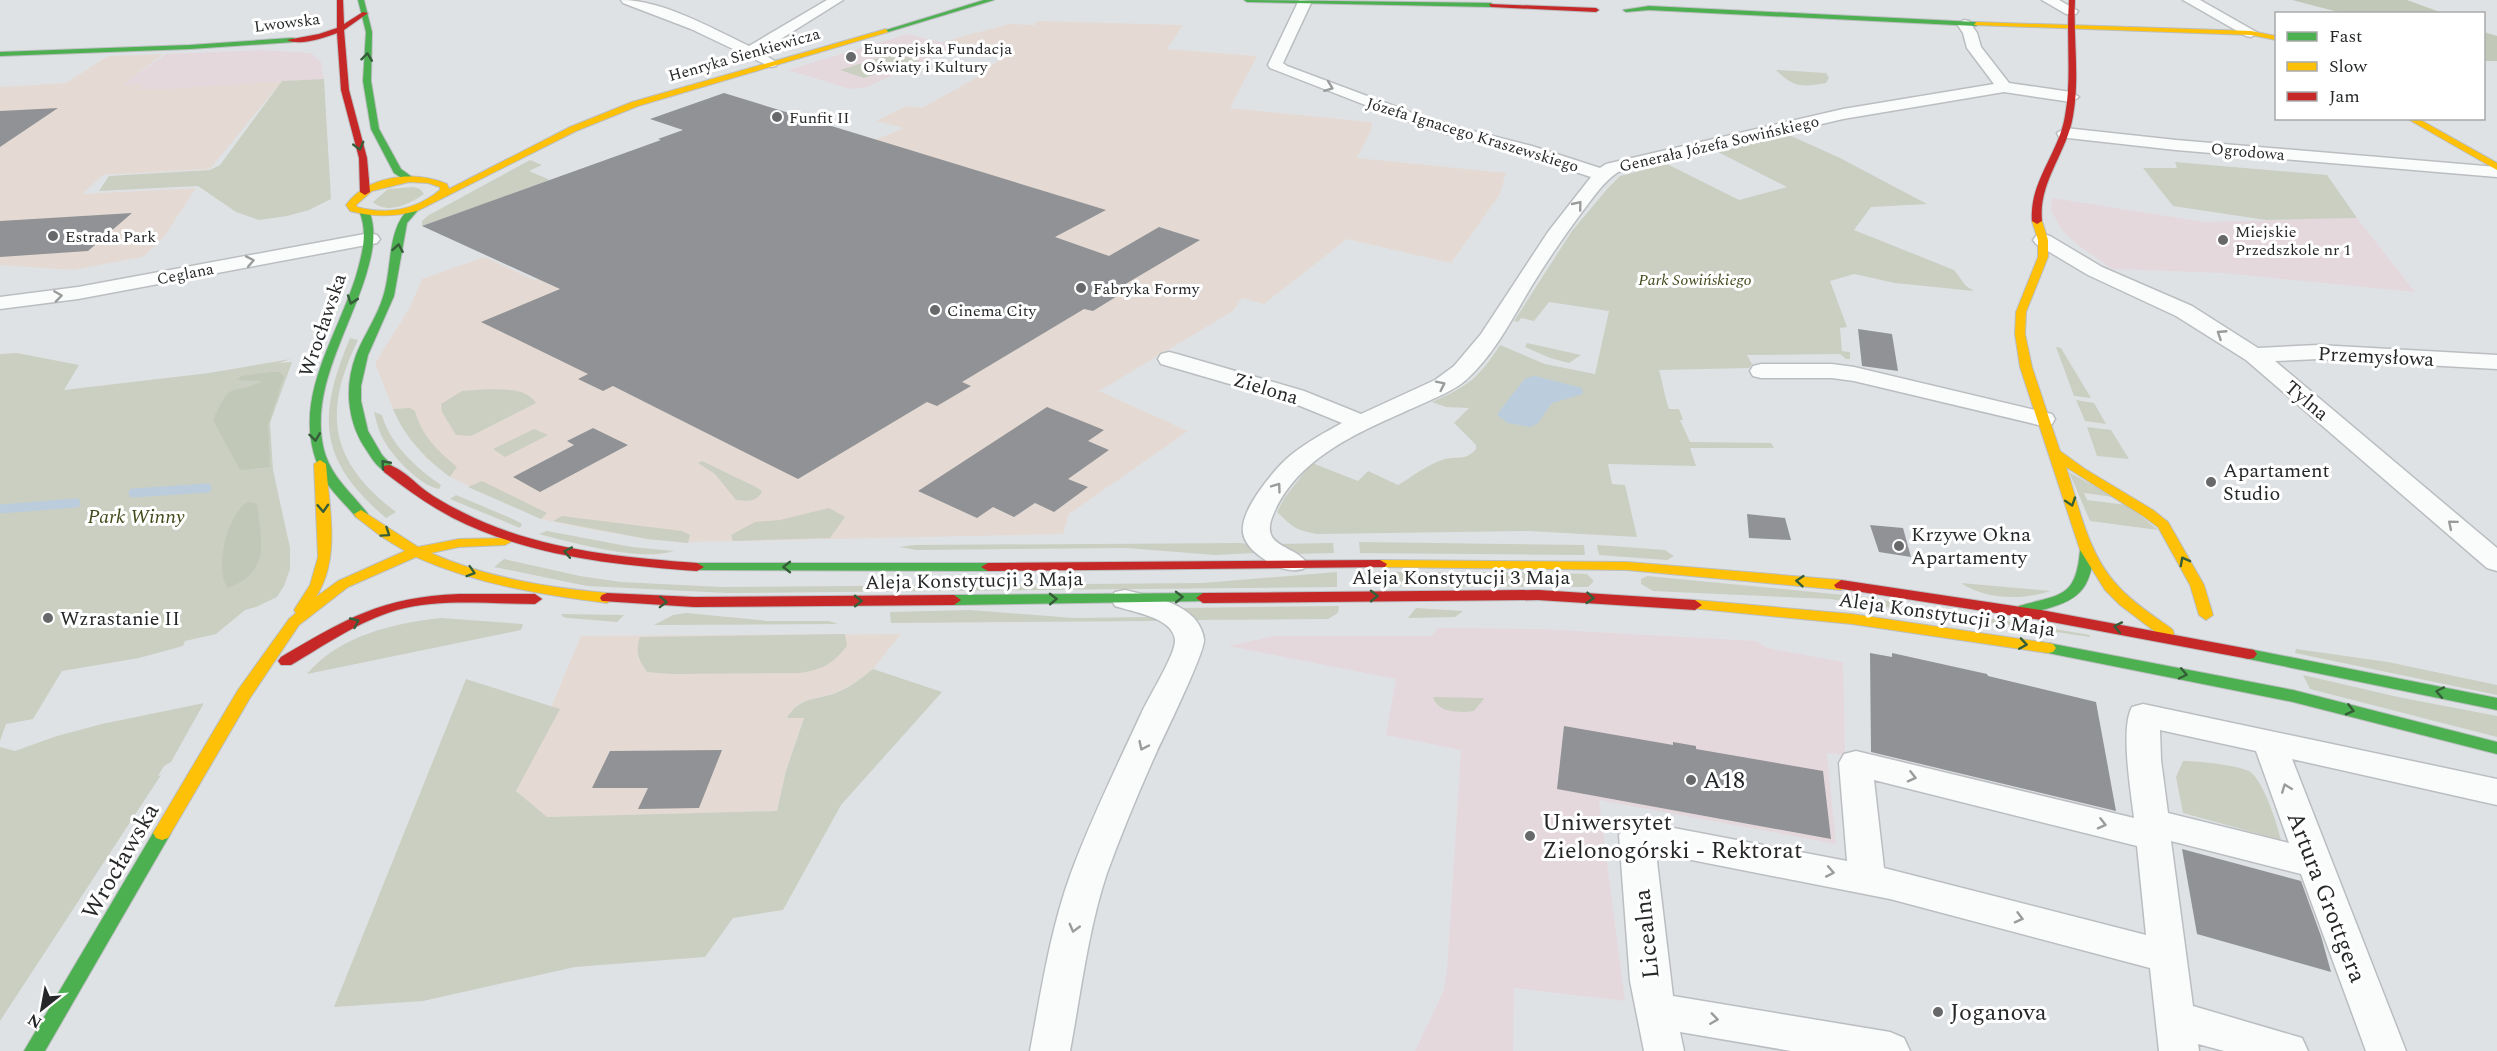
<svg xmlns="http://www.w3.org/2000/svg" width="2497" height="1051" viewBox="0 0 2497 1051" font-family="Spectral,serif">
<style>
.commercial{fill:#e4dad3}
.education{fill:#e5d8dd}
.green{fill:#cacfc2}
.forest{fill:#c2c8b8}
.water{fill:#bcd}
.lines{fill:none;stroke-linecap:round;stroke-linejoin:round}
.stream{stroke:#bcd;stroke-width:9}
.building{fill:#909295}
.street-casing{stroke:#bbbec0;stroke-width:3}
.fast-casing{stroke:#bbbec0;stroke-width:2}
.slow-casing{stroke:#bbbec0;stroke-width:2}
.jam-casing{stroke:#bbbec0;stroke-width:2}
.street{fill:#fafbfb;fill-rule:evenodd}
.fast{fill:#4caf50;fill-rule:evenodd}
.slow{fill:#ffc107;fill-rule:evenodd}
.jam{fill:#c62828;fill-rule:evenodd}
.oneway{stroke:#355d38}
.oneway2{stroke:#9a9c9c}
.poi-dot{fill:#66686a;stroke:#fff;stroke-width:2}
.labels{text-anchor:middle;stroke-width:6;stroke-linejoin:round;paint-order:stroke}
.far-street-label{font-size:16px;fill:#252728;stroke:#fff}
.far-poi-label{font-size:16px;fill:#252728;stroke:#fff;text-anchor:start}
.far-park-label{font-size:16px;font-style:italic;fill:#414a19;stroke:#fff}
.street-label{font-size:20px;fill:#252728;stroke:#fff}
.poi-label{font-size:20px;fill:#252728;stroke:#fff;text-anchor:start}
.park-label{font-size:20px;font-style:italic;fill:#414a19;stroke:#fff}
.near-poi-label{font-size:24px;fill:#252728;stroke:#fff;text-anchor:start}
.near-street-label{font-size:24px;fill:#252728;stroke:#fff}
</style>
<rect width="100%" height="100%" fill="#dfe2e5"/>
<path class="commercial" d="M1037 21 1183 25 1167 49 1257 56 1230 108 1371 122 1372 128 1357 158 1506 173 1500 194 1451 263 1347 239 1264 304 1242 298 1233 311 1099 391 1188 431 1069 514 1063 534 693 542 647 539 584 528 541 519 450 477 425 457 393 409 375 363 409 309 422 279 485 257 534 280 904 128 876 121 906 106 922 108 976 78 1014 48 956 46 942 42 1009 24 1035 25Z
M163 54 124 84H146L138 89H161L282 81 210 169 103 175 82 194 196 188 164 237 143 257 72 270 0 265V87L66 83 108 56Z
M901 634 873 669 859 680 836 693 799 703 790 712 804 717 786 771 777 811 547 817 516 791 581 636Z"/>
<path class="education" d="M907 34 956 46 867 87 850 89 788 70Z
M261 50 311 53 321 62 324 79 161 89H137L145 84 122 85 166 54Z
M2052 198 2205 222 2357 218 2415 292 2223 273 2112 269 2079 246 2062 230 2051 210Z
M1438 628 1541 629 1757 641 1767 648 1843 662 1845 755 1827 753 1836 844 1599 800 1625 1001 1514 988 1513 1051H1415L1444 990 1447 970 1461 750 1386 735 1396 679 1228 646 1274 636H1431Z"/>
<path class="green" d="M895 53 919 61 864 78 840 70Z
M1776 70 1826 73 1829 78 1826 83C1802 87 1794 88 1776 70Z
M324 79 331 199 309 210 287 216 259 220 236 212 198 186 99 191 109 176 210 170 220 165 282 81Z
M1789 135 1840 158 1927 204 1871 207 1854 230 1954 270 1966 286 1974 291 1895 283 1854 274 1830 281 1847 327 1840 328 1842 351 1850 352V359H1846L1840 354 1747 355 1752 364 1749 368 1659 370C1663 383 1664 395 1669 409H1679L1683 420H1680L1690 442 1771 443 1774 448H1690L1696 466 1608 464 1612 484 1625 485 1637 537 1528 531 1317 534C1295 530 1293 527 1277 512L1285 497 1312 463 1358 481 1368 471 1398 485C1412 477 1429 463 1445 459 1458 456 1466 461 1476 449V445L1454 423 1469 408 1446 407 1432 402C1468 386 1479 378 1500 345L1545 364 1595 374 1609 311 1549 302 1534 321 1521 318 1518 322 1514 321 1572 231 1608 188 1620 176 1667 164 1739 200 1787 187 1718 152Z
M530 160 542 165 529 171 550 180 422 226V221L429 215Z
M2175 162 2327 175 2357 218 2266 220 2173 206 2143 168H2177Z
M414 187 420 189 424 194C410 204 387 215 373 202L388 189Z
M350 338 358 340C322 414 330 462 396 512L386 518C318 460 317 417 350 338Z
M1527 343 1581 355 1569 363 1550 358 1525 347Z
M2056 347 2061 348 2091 398 2074 396Z
M17 353 79 365 64 390 209 373 291 359 279 363 292 362 270 423 273 470 290 548V569L284 586 277 597 256 607 245 610 216 634 185 641 183 646 139 658 62 671 33 719 6 724 0 741V354Z
M491 389C506 390 526 388 536 403L471 436 456 435 442 412 441 404 462 391Z
M2076 400 2094 403 2106 424 2085 421Z
M410 408 415 411C422 436 437 450 457 467L450 477C425 458 405 438 393 409Z
M374 412 382 415C390 444 416 468 441 485L439 489C419 486 389 453 381 435 378 428 376 420 374 412Z
M2087 427 2111 430 2129 459 2097 456Z
M534 429 548 435 505 457 493 449Z
M702 461 756 487 762 491C757 503 747 501 736 500L715 474 698 463Z
M2069 472 2113 497 2084 493 2087 500 2127 505 2158 530 2090 521Z
M482 481 547 513 541 519 468 487Z
M456 495 513 519 522 524 520 528 450 499Z
M829 508 845 517 830 538 733 541 731 535 755 522 780 520Z
M562 516 682 531 690 535 688 543 647 539 553 521Z
M547 531 632 547 674 551C640 562 574 543 539 534Z
M1359 542 1584 545 1585 555 1360 553Z
M1240 543 1249 544 1255 553 1215 555 1126 548 917 550 899 547 915 545Z
M1333 543 1334 553 1295 554 1273 544Z
M1597 545 1665 550 1674 556 1667 560 1599 555Z
M504 559 580 576 621 582 722 587 1203 583 1337 572V587L727 593 587 586 494 567Z
M1361 572H1529L1587 574 1594 581 1588 587 1362 586Z
M1647 576 1865 597 2090 635V637L1830 599 1653 591 1641 584V579Z
M1961 583 2051 591C2023 600 1986 600 1961 583Z
M1339 606 1338 613 1328 619 1194 620 1181 608Z
M1416 608 1463 611 1455 617 1408 618Z
M970 610 1074 618 1153 617 1161 621 891 623 890 612Z
M687 613 768 621H829L838 624 654 625 673 615Z
M561 614 622 615H624L617 622 568 618 563 617Z
M441 618 523 624 521 630 307 674C338 636 394 623 441 618Z
M845 634 847 646C831 665 824 669 800 673L671 674 647 672C638 659 635 652 640 637Z
M2296 649 2388 662 2497 685V695L2295 653Z
M873 669 942 692 841 805 783 910 733 918 705 957 575 967 423 1001 334 1007 466 679 560 709 516 791 547 817 777 811 786 771 804 718H787C798 697 817 700 836 693 850 687 862 678 873 669Z
M2303 675 2398 697 2497 716V737L2310 689Z
M1433 697 1483 698 1484 699 1474 711C1459 713 1438 713 1433 697Z
M204 703 171 762 164 766 158 776 161 775 0 1021V747L15 751 57 736 102 724Z
M2183 761C2198 761 2236 765 2249 771 2263 779 2277 824 2281 840L2183 813 2176 777Z"/>
<path class="forest" d="M2292 0H2407L2440 12 2342 13Z
M2484 32 2497 36V61H2484Z
M271 372H279L284 376 268 425 270 467 240 470 213 420C232 378 229 397 263 381L237 380 241 376Z
M247 502 257 503C261 542 272 571 228 588 213 569 228 514 247 502Z"/>
<path class="water" d="M1535 376 1582 388 1583 394 1552 403 1537 424 1530 427 1508 423 1497 415C1499 411 1523 381 1525 379 1527 378 1533 376 1535 376Z"/>
<g class="lines">
<path class="stream" d="M133 493 207 488
M0 509 76 503"/>
</g>
<path class="building" d="M724 93 1106 210 1055 237 1109 256 1159 227 1200 240 1112 292 1119 295 1093 311 1084 309 962 382 971 386 937 406 927 402 798 479 613 386 603 391 578 379 588 374 481 322 560 289 422 226 661 140 658 139 683 130 650 119Z
M58 108 0 147V111Z
M132 213 88 251 0 257V221Z
M1858 329 1892 334 1898 371 1862 366Z
M1047 407 1104 430 1088 441 1109 450 1068 479 1088 487 1054 512 1035 503 1014 517 993 507 977 518 918 491Z
M593 428 628 445 540 492 513 477 574 445 567 441Z
M1747 514 1785 518 1791 540 1749 538Z
M1870 525 1903 528 1911 557 1879 552Z
M1870 653 1892 657V653L1987 674 1988 676 2096 702 2116 811 1871 752Z
M1564 726 1673 745V742L1696 746V749L1823 771 1831 839 1557 789Z
M722 750 699 808 638 809 648 788H592L610 751Z
M2182 849 2301 881 2321 936 2331 972 2197 934Z"/>
<g class="lines">
<g class="street-casing">
<path id="street" d="M621 0C663 0 711 28 749 46L827 0H843L760 52 778 63 776 66 771 67 691 29 623 3Z
M1299 0 1312 1 1283 63 1287 66 1434 121 1532 146 1600 168 1606 164 1843 109 1994 84 1967 48 1963 33 1957 24 1964 20 1969 21 1977 33 1981 47 2009 83 2071 92 2079 97 2071 102 2004 92 1843 119 1618 172C1603 182 1593 198 1582 212 1564 236 1547 261 1531 287 1512 319 1494 355 1466 380 1453 391 1437 397 1422 404 1367 429 1298 454 1273 515 1259 548 1294 544 1307 563L1303 569C1287 573 1274 566 1261 557 1251 550 1241 539 1243 526 1245 505 1275 468 1291 455 1307 442 1324 433 1342 423L1288 401 1161 364 1158 359 1161 354 1169 352 1177 354 1304 391 1361 414 1435 380 1454 366 1481 334 1548 232 1591 177 1520 154 1422 127 1270 68 1268 65Z
M2042 0H2059L2078 11 2076 14H2066Z
M2183 0H2200L2258 33 2251 37 2246 36Z
M2065 128 2176 140 2497 167V177L2176 150 2059 137 2057 133Z
M370 233 377 235 380 239 377 243 78 299 0 309V297L78 287Z
M2043 234 2050 236 2102 267 2192 306 2258 348 2318 345 2497 355V369L2318 359 2275 361 2497 548V571L2487 568 2246 360 2176 316 2088 275 2036 244 2033 240 2036 236Z
M1761 364H1832L1854 367 2052 414 2055 419 2052 424 2043 426 1854 381 1832 378H1761L1753 376 1750 371 1753 366Z
M1125 590C1153 597 1199 604 1204 639 1206 650 1165 734 1157 751 1139 791 1122 832 1107 873 1088 930 1081 992 1070 1051H1030C1041 992 1050 930 1071 873 1091 819 1117 766 1141 714 1148 698 1176 654 1175 640 1173 617 1132 612 1115 606L1111 599 1115 592Z
M2143 704 2497 779V805L2292 759 2406 1051H2366L2301 874 2171 841 2193 1006 2302 1038 2308 1051H2224L2198 1044 2199 1051H2159L2150 968 1890 899 1656 853 1673 996 1890 1032 1904 1038 1910 1051H1791L1680 1032 1684 1051H1644L1630 981 1619 835 1625 825 1637 821 1847 861 1839 763 1844 754 1856 751 2134 818C2131 792 2120 728 2132 707ZM2160 730 2256 751 2289 843 2168 813 2161 760ZM1874 780 2137 846 2146 935 1884 868Z"/>
</g>
<g class="fast-casing">
<path id="fast" d="M358 0H364L372 32 371 81 379 129 401 169 412 177V181H406L394 173 371 129 363 81 366 32Z
M984 0H994L888 32 883 31Z
M1244 0 1491 3 1494 5 1491 7 1247 2Z
M1649 6 1976 22 1979 24 1976 26 1649 10 1626 12 1623 10Z
M291 38H294V42L190 49 0 56V52L190 45Z
M411 207 419 209 407 223 394 296 368 355 361 386V401L368 431 382 455 395 469 389 473C379 470 372 459 367 451 347 423 344 387 356 355 364 335 377 317 383 297 393 267 386 228 411 207Z
M365 210 370 213C377 234 372 255 366 275 349 331 309 391 324 450 331 477 352 493 368 514L361 518 356 517C347 506 334 494 326 482 284 409 334 346 356 276 362 255 368 234 360 213Z
M2087 546 2094 550C2091 586 2082 599 2046 609 2037 611 2028 615 2019 612L2017 609 2019 606C2060 594 2076 599 2080 550Z
M697 563H988L995 567 988 571 692 570 690 567 692 564Z
M1203 593 1210 598 1208 601 954 605 947 600 954 595Z
M2048 643 2293 690 2497 742V754L2293 702 2043 652 2040 648 2043 644Z
M2249 649 2497 698V710L2244 658 2241 654 2244 650Z
M162 826 168 828 171 833 45 1051H24L156 828Z"/>
</g>
<g class="slow-casing">
<path id="slow" d="M1976 22 2251 31 2276 36V40L2251 35 1974 25Z
M886 29 888 32 638 106 576 131 417 211C393 217 373 217 350 211L346 205C368 175 415 170 447 184L449 189 570 127 632 102ZM409 182 428 183 440 187V190C416 210 387 215 357 207L356 205 372 191Z
M2406 118H2417L2497 163V170Z
M2037 218 2042 221 2048 240V257L2026 312 2025 334 2032 367 2060 451 2085 469 2153 510 2168 522 2204 585 2213 615 2206 620 2199 615 2190 585 2158 527 2143 516 2066 467C2079 506 2088 555 2118 586 2133 603 2154 616 2172 629L2174 633 2172 637H2162L2120 605 2105 590 2080 550 2020 367 2015 334 2016 312 2038 257V240L2032 221Z
M320 460 326 464C329 508 341 558 316 597L338 581 405 551 382 537 356 517 354 514 361 510 418 547 459 539 510 538 512 541 505 545 459 547 431 553C487 578 546 587 607 593L614 598 607 603C541 595 477 584 416 557L348 587 299 625 250 698 168 838 162 840 156 838 153 833 156 828 238 690 289 619 296 613 294 610 310 585 318 557 314 464Z
M1380 560 1627 562 1841 580 1848 585 1841 590 1627 570 1375 567 1373 564Z
M1695 600 1852 614 2048 643 2053 644 2056 648 2053 652 2048 653 1852 624 1690 608 1688 605 1690 602Z"/>
</g>
<g class="jam-casing">
<path id="jam" d="M337 0H343L344 24 363 12 368 13 344 30 349 90 367 158 370 192 365 195 360 192 359 158 341 90 337 33C324 38 300 46 287 40L319 34 337 28Z
M2069 0H2075C2073 38 2080 78 2073 116 2067 153 2038 182 2042 221L2037 224 2032 221C2029 182 2059 153 2065 116 2072 78 2066 39 2069 0Z
M1489 4 1596 8 1599 10 1596 12 1491 7Z
M389 465C403 469 415 483 426 491 437 499 450 506 462 512 534 549 617 557 697 563L704 567 697 571C614 565 528 556 453 518 428 505 406 489 384 472L383 469 384 466Z
M1380 560 1387 564 1385 567 988 571 981 567 988 563Z
M1841 580 2041 610 2249 649 2254 650 2257 654 2254 658 2249 659 2041 620 1836 588 1834 585Z
M1538 590 1695 600 1702 605 1695 610 1538 600 1203 603 1196 598 1203 593Z
M607 593 694 597 954 595 961 600 954 605 694 607 602 601 600 598 602 595Z
M459 594H535L542 599 535 604C490 604 441 598 397 610 359 621 325 645 291 665H281L278 661 281 657C346 619 381 597 459 594Z"/>
</g>
<use href="#street" class="street"/>
<use href="#fast" class="fast"/>
<use href="#slow" class="slow"/>
<use href="#jam" class="jam"/>
</g>
<defs><path id="oneway-chevron" d="M-2-3.5L2.5 0L-2 3.5" fill="none" stroke-width="1.6" stroke-linecap="round" stroke-linejoin="round" transform="scale(1.5)"/></defs>
<g class="oneway">
<use href="#oneway-chevron" transform="translate(367 57) rotate(-83)"/>
<use href="#oneway-chevron" transform="translate(359 146) rotate(75)"/>
<use href="#oneway-chevron" transform="translate(398 248) rotate(-80)"/>
<use href="#oneway-chevron" transform="translate(352 300) rotate(109)"/>
<use href="#oneway-chevron" transform="translate(315 437) rotate(83)"/>
<use href="#oneway-chevron" transform="translate(385 464) rotate(-132)"/>
<use href="#oneway-chevron" transform="translate(2071 502) rotate(72)"/>
<use href="#oneway-chevron" transform="translate(323 508) rotate(87)"/>
<use href="#oneway-chevron" transform="translate(386 533) rotate(34)"/>
<use href="#oneway-chevron" transform="translate(568 552) rotate(-169)"/>
<use href="#oneway-chevron" transform="translate(2184 561) rotate(-118)"/>
<use href="#oneway-chevron" transform="translate(787 567) rotate(180)"/>
<use href="#oneway-chevron" transform="translate(471 572) rotate(17)"/>
<use href="#oneway-chevron" transform="translate(1800 581) rotate(-175)"/>
<use href="#oneway-chevron" transform="translate(1374 596) rotate(-1)"/>
<use href="#oneway-chevron" transform="translate(1179 597) rotate(-1)"/>
<use href="#oneway-chevron" transform="translate(1590 598) rotate(4)"/>
<use href="#oneway-chevron" transform="translate(1053 599) rotate(-1)"/>
<use href="#oneway-chevron" transform="translate(858 601) rotate(-1)"/>
<use href="#oneway-chevron" transform="translate(663 602) rotate(2)"/>
<use href="#oneway-chevron" transform="translate(355 622) rotate(-25)"/>
<use href="#oneway-chevron" transform="translate(2118 627) rotate(-169)"/>
<use href="#oneway-chevron" transform="translate(2023 644) rotate(9)"/>
<use href="#oneway-chevron" transform="translate(2183 674) rotate(12)"/>
<use href="#oneway-chevron" transform="translate(2440 692) rotate(-169)"/>
<use href="#oneway-chevron" transform="translate(2350 710) rotate(14)"/>
</g>
<g class="oneway2">
<use href="#oneway-chevron" transform="translate(1329 87) rotate(21)"/>
<use href="#oneway-chevron" transform="translate(1578 205) rotate(-51)"/>
<use href="#oneway-chevron" transform="translate(250 261) rotate(-11)"/>
<use href="#oneway-chevron" transform="translate(58 296) rotate(-8)"/>
<use href="#oneway-chevron" transform="translate(2221 334) rotate(-147)"/>
<use href="#oneway-chevron" transform="translate(1441 385) rotate(-26)"/>
<use href="#oneway-chevron" transform="translate(1277 487) rotate(-54)"/>
<use href="#oneway-chevron" transform="translate(2452 524) rotate(-140)"/>
<use href="#oneway-chevron" transform="translate(1143 746) rotate(115)"/>
<use href="#oneway-chevron" transform="translate(1912 777) rotate(14)"/>
<use href="#oneway-chevron" transform="translate(2286 788) rotate(-111)"/>
<use href="#oneway-chevron" transform="translate(2102 824) rotate(14)"/>
<use href="#oneway-chevron" transform="translate(1830 872) rotate(11)"/>
<use href="#oneway-chevron" transform="translate(2019 918) rotate(15)"/>
<use href="#oneway-chevron" transform="translate(1074 928) rotate(105)"/>
<use href="#oneway-chevron" transform="translate(1714 1019) rotate(8)"/>
</g>
<g class="poi-dot">
<circle cx="851" cy="57" r="6"/>
<circle cx="777" cy="117" r="6"/>
<circle cx="53" cy="236" r="6"/>
<circle cx="2223" cy="240" r="6"/>
<circle cx="1081" cy="288" r="6"/>
<circle cx="935" cy="310" r="6"/>
<circle cx="2211" cy="482" r="6"/>
<circle cx="1899" cy="546" r="6"/>
<circle cx="48" cy="618" r="6"/>
<circle cx="1691" cy="780" r="6"/>
<circle cx="1530" cy="836" r="6"/>
<circle cx="1938" cy="1012" r="6"/>
</g>
<g class="labels">
<g class="far-street-label">
<text transform="translate(287 22) rotate(-7)" y="6">Lwowska</text>
<text transform="translate(744 54) rotate(-16)" y="6">Henryka Sienkiewicza</text>
<text transform="translate(1473 134) rotate(17)" y="6">Józefa Ignacego Kraszewskiego</text>
<text transform="translate(1719 143) rotate(-13)" y="6">Generała Józefa Sowińskiego</text>
<text transform="translate(2248 151) rotate(5)" y="6">Ogrodowa</text>
<text transform="translate(185 273) rotate(-11)" y="6">Ceglana</text>
</g>
<g class="far-poi-label">
<text x="863" y="54">Europejska Fundacja<tspan x="863" dy="18">Oświaty i Kultury</tspan></text>
<text x="789" y="123">Funfit II</text>
<text x="2235" y="237">Miejskie<tspan x="2235" dy="18">Przedszkole nr 1</tspan></text>
<text x="65" y="242">Estrada Park</text>
<text x="1093" y="294">Fabryka Formy</text>
<text x="947" y="316">Cinema City</text>
</g>
<g class="far-park-label">
<text x="1695" y="285">Park Sowińskiego</text>
</g>
<g class="street-label">
<text transform="translate(322 325) rotate(-71)" y="7">Wrocławska</text>
<text transform="translate(2376 356) rotate(3)" y="7">Przemysłowa</text>
<text transform="translate(1266 388) rotate(17)" y="7">Zielona</text>
<text transform="translate(2307 400) rotate(40)" y="7">Tylna</text>
<text x="1461" y="584">Aleja Konstytucji 3 Maja</text>
<text transform="translate(974 580) rotate(-1)" y="7">Aleja Konstytucji 3 Maja</text>
<text transform="translate(1947 614) rotate(8)" y="7">Aleja Konstytucji 3 Maja</text>
</g>
<g class="poi-label">
<text x="2223" y="477">Apartament<tspan x="2223" dy="23">Studio</tspan></text>
<text x="1911" y="541">Krzywe Okna<tspan x="1911" dy="23">Apartamenty</tspan></text>
<text x="60" y="625">Wzrastanie II</text>
</g>
<g class="park-label">
<text x="136" y="523">Park Winny</text>
</g>
<g class="near-poi-label">
<text x="1703" y="788">A18</text>
<text x="1542" y="830">Uniwersytet<tspan x="1542" dy="28">Zielonogórski - Rektorat</tspan></text>
<text x="1950" y="1020">Joganova</text>
</g>
<g class="near-street-label">
<text transform="translate(120 861) rotate(-60)" y="8">Wrocławska</text>
<text transform="translate(2327 897) rotate(69)" y="8">Artura Grottgera</text>
<text transform="translate(1646 934) rotate(-96)" y="8">Licealna</text>
</g>
</g>
<rect x="2275" y="12" width="210" height="108" fill="#ffffff" stroke="#a8a9a9" stroke-width="1.5"/>
<rect x="2287" y="32" width="30" height="9" fill="#4caf50" stroke="#a8a9a9" stroke-width="1.5"/>
<text x="2329" y="42" font-size="18" fill="#252728">Fast</text>
<rect x="2287" y="62" width="30" height="9" fill="#ffc107" stroke="#a8a9a9" stroke-width="1.5"/>
<text x="2329" y="72" font-size="18" fill="#252728">Slow</text>
<rect x="2287" y="92" width="30" height="9" fill="#c62828" stroke="#a8a9a9" stroke-width="1.5"/>
<text x="2329" y="102" font-size="18" fill="#252728">Jam</text>
<g transform="translate(42 1009) rotate(211)" stroke="#ffffff" stroke-width="4.5" paint-order="stroke">
<path d="M0-4.5L10 22L0 15L-10 22Z" fill="#252728"/>
<text y="-9" font-size="16" font-weight="bold" text-anchor="middle" fill="#252728">N</text>
</g>
</svg>
